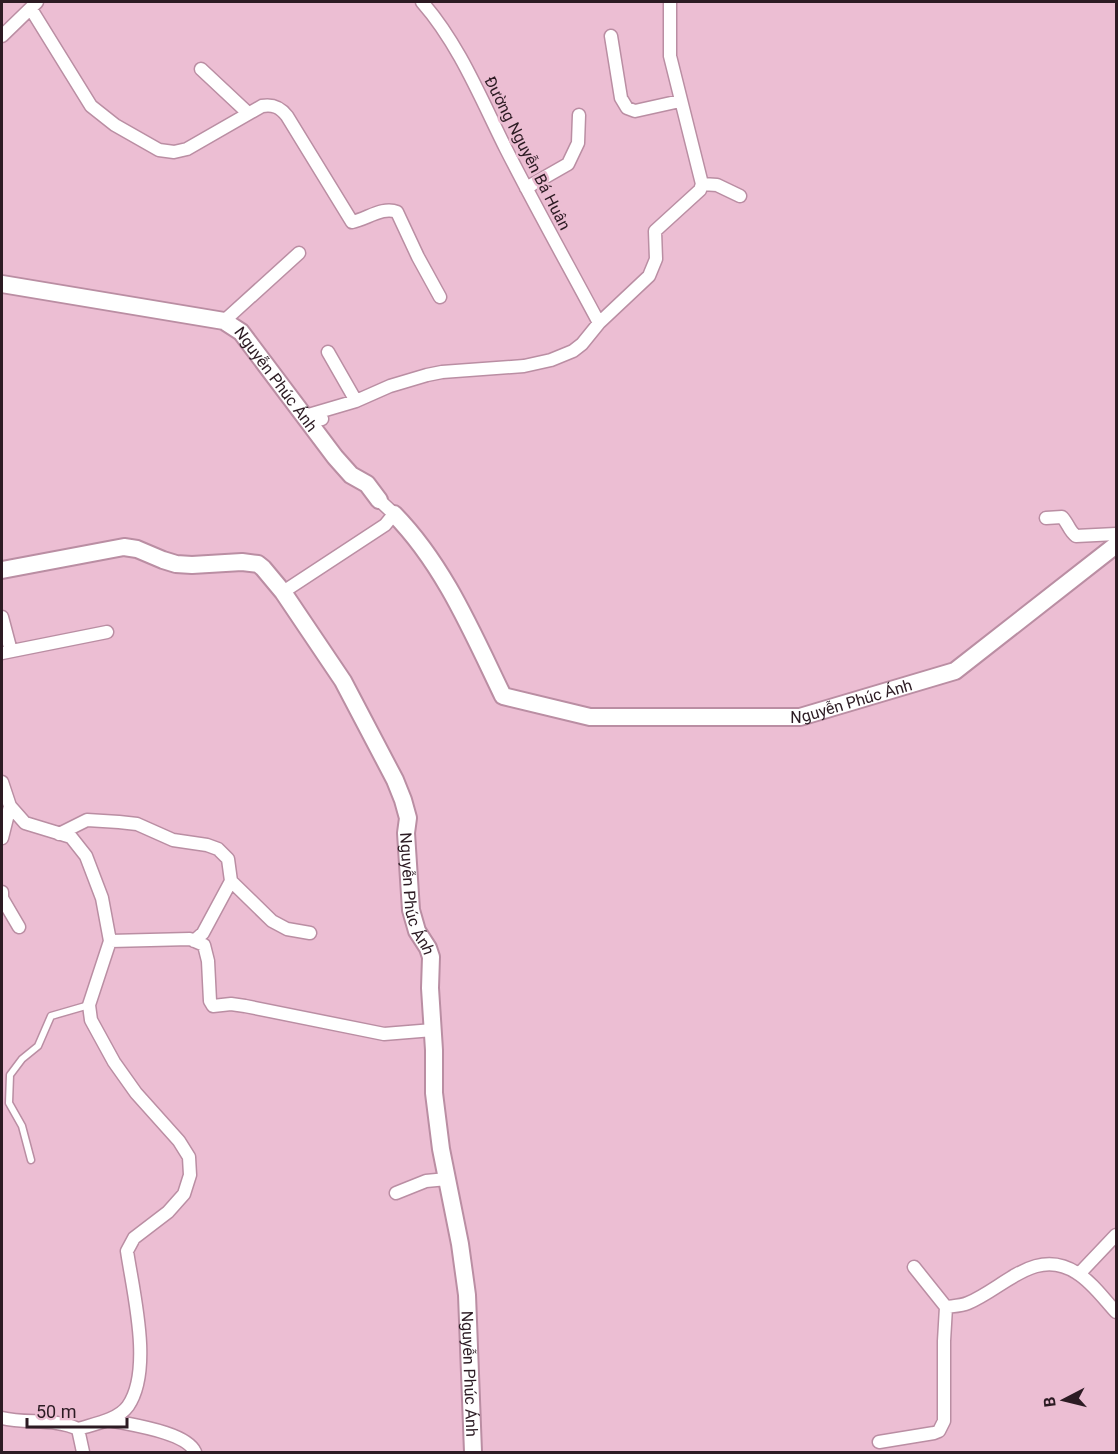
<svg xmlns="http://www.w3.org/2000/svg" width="1118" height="1454" viewBox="0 0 1118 1454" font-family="Roboto,sans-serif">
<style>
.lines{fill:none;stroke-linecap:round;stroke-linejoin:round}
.lane-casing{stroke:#ba8ea3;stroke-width:9}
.street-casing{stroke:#ba8ea3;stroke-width:15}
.secondary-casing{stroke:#ba8ea3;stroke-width:20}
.lane{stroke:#fff;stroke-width:6}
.street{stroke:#fff;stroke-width:12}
.secondary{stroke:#fff;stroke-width:16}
.labels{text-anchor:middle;stroke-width:5;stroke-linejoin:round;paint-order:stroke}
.street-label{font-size:16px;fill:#2c1b23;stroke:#ecbed3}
</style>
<rect width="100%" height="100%" fill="#ecbed3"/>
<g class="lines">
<g class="lane-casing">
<path id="lane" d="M31 1160 22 1126 9 1103 10 1075 22 1059 38 1046 51 1016 89 1005"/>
</g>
<g class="street-casing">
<path id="street" d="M422 2C459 44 481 99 506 149 536 208 568 265 599 323
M31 9 91 106 115 125 159 150 174 152 187 149 262 106C273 104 280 107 287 116L352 222C367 219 383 206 397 212L418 257 440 297
M2 36 37 2
M611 36 621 98 627 108 635 111 680 101
M201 69 248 113
M702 184 717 185 740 196
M526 188 568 164 578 143 579 115
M224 321 299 253
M328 352 356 401
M305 416C310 420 316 421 322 419L305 416 356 401 390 386 427 375 442 372 524 366 551 360 573 351 582 344 599 323 649 276 656 259 655 231 700 190 702 184 670 56V2
M1046 518 1062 517C1068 523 1069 531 1076 536L1116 534
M283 592 385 525 394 514 379 500
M2 617 11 651
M2 653 107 632
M2 782 10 806 25 823 71 837 86 856 102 898 110 941 89 1005 91 1020 114 1062 136 1093 179 1141 189 1157 190 1175 184 1194 168 1212 134 1238 127 1251C133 1292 153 1370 128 1406 118 1420 94 1424 78 1429
M59 834 87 820 119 822 137 824 173 840 207 845 218 849 228 859 231 881 272 921 287 929 310 933
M2 838 10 806
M2 892V898L19 927
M110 941 190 939 204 945 208 961 210 1001 213 1006 231 1004 245 1006 384 1034 433 1030
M194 941 203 933 231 881
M396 1193 426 1181 447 1179
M914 1267 946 1307C953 1306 961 1306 968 1303 1004 1288 1036 1246 1077 1273 1092 1282 1104 1299 1116 1312
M1079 1274 1116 1235
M2 1418C26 1424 56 1418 78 1429L83 1452
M109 1420C131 1425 186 1432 195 1452
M879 1442 934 1433 939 1431 944 1421V1341L946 1307"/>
</g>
<g class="secondary-casing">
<g id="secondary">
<path id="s1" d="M2 284 224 321 241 332 335 457 351 475 367 484 379 500"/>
<path id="s2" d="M394 514C444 565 472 632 503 696L590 717H800L955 671 1116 545"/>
<path id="s3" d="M2 570 124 547 137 549 163 560 176 564 192 565 242 562 258 564 263 568 283 592 343 681 395 780 403 800 408 818 406 833 411 910 417 931 428 948 431 957 430 988 434 1050V1093L441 1149 460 1244 467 1295 473 1452"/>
</g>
</g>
<use href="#lane" class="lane"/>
<use href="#street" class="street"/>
<use href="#secondary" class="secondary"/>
</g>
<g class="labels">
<g class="street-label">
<text transform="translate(528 153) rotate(63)" y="6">Đường Nguyễn Bá Huân</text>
<text dy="6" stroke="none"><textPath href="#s1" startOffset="304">Nguyễn Phúc Ánh</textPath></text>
<text dy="6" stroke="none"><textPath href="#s2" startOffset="566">Nguyễn Phúc Ánh</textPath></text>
<text dy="6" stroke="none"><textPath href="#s3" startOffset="636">Nguyễn Phúc Ánh</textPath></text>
<text dy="6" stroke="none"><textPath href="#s3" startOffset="1122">Nguyễn Phúc Ánh</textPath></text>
</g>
</g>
<rect width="1118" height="1454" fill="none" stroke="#2c1b23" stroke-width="6"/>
<g transform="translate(1064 1400) rotate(263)" stroke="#ecbed3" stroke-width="4.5" paint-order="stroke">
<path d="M0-4.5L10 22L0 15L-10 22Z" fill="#2c1b23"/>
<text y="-9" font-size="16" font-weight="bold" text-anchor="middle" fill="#2c1b23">B</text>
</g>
<path d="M27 1418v9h100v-9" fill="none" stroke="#2c1b23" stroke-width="3"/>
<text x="36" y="1418" font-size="18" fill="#2c1b23" stroke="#ecbed3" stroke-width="4.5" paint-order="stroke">50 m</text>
</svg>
